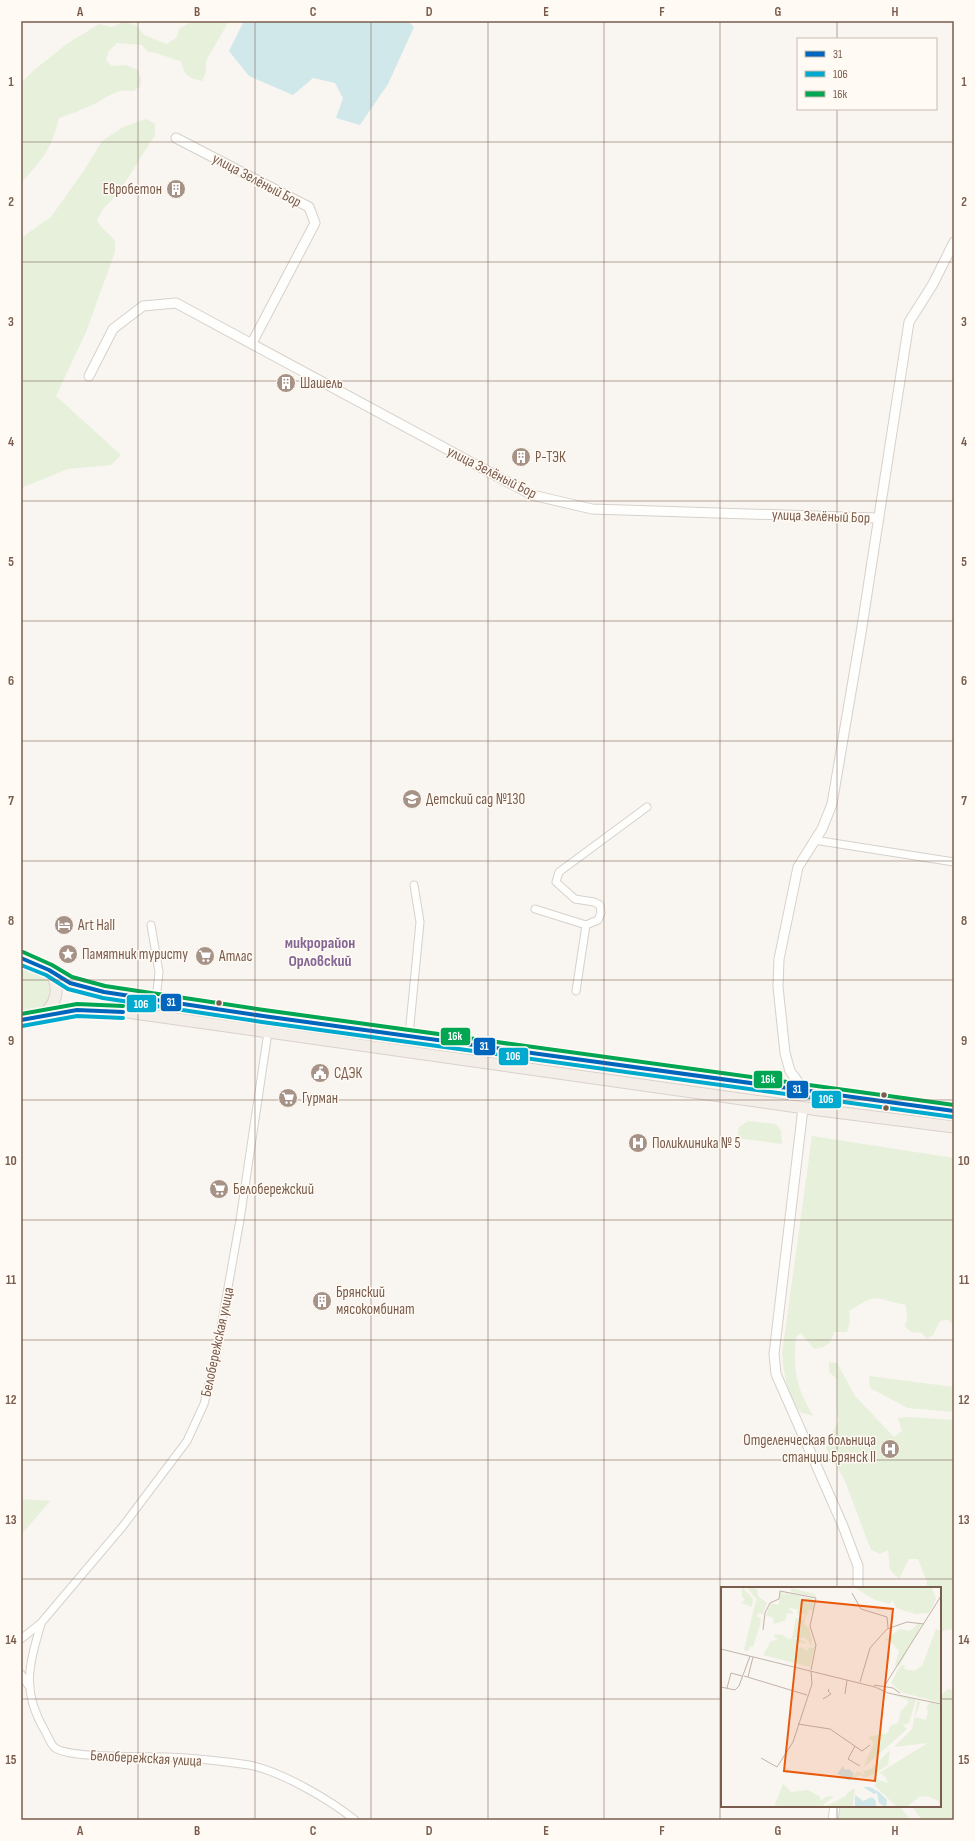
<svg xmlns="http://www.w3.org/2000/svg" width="975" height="1841" viewBox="0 0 975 1841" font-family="'Sofia Sans Condensed',sans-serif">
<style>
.green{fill:#e7f0db}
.water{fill:#d0e8ea}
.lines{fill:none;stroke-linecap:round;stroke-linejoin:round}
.minor-casing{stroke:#d7d1cb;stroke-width:9}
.tertiary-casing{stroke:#d7d1cb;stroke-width:11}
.primary-casing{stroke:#dad1cc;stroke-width:13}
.minor{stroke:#fefefd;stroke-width:7}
.tertiary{stroke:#fefefd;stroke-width:9}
.primary{stroke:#f3eee8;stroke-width:11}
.bus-1-casing{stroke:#fffaf3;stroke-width:7}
.bus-2-casing{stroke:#fffaf3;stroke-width:7}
.bus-3-casing{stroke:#fffaf3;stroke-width:7}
.bus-1{stroke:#0065bd;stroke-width:4}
.bus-2{stroke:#00a9ce;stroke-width:4}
.bus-3{stroke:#00a651;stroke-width:4}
.grid{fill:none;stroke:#7a5c4d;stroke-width:1;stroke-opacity:0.55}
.bus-dot{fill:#7a5c4d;stroke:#fffaf3;stroke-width:1.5}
.labels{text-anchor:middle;stroke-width:3;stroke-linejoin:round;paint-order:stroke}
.street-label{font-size:15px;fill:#7a5c4d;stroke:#fffaf3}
.poi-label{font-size:15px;fill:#7a5c4d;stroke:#fffaf3;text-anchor:start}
.neighbourhood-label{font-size:16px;font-weight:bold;fill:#846695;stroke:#fffaf3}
.inset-road{fill:none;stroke:#c2b3aa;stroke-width:1}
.view{fill:#e8590c;fill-opacity:0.15;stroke:#e8590c;stroke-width:2}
.inset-edge{fill:none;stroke:#7a5c4d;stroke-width:2}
.line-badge{stroke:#fffaf3;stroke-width:1.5}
.badge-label{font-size:11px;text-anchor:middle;font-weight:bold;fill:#fff}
.neatline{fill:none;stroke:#7a5c4d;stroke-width:1.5}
.grid-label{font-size:13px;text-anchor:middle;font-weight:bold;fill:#7a5c4d}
</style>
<rect width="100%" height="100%" fill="#f9f5f0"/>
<path class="green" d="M193 21H229L206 61V72L202 81C188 78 184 75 181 61 169 59 160 52 148 52L142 45 117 43 109 51 106 60 112 66 126 65 138 70 141 79 140 87 133 91C116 88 106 98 92 105 81 110 70 114 59 118 51 150 43 159 21 183V83L34 70 67 44 99 24 112 27 123 22 136 25 144 35 167 44 176 38 180 28Z
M146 119 155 124V135L119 192 103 209 97 220C101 229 109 233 115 241V252L86 332 56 396 121 455 111 465 68 469 21 488V238L51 217 85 169 102 141 123 127Z
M21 965C63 971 56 1017 21 1012Z
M748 1121 776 1124 781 1131 782 1144 737 1138 739 1127Z
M812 1136 954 1158V1326L948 1320 940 1321 933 1335 927 1339 922 1333 911 1332 905 1326 907 1320 906 1305C874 1299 879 1291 849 1311L850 1321 847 1332H834C831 1344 826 1347 814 1349L801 1333 796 1337C793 1371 796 1386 813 1416L800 1412C787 1394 784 1376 782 1354Z
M829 1362 837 1363 855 1396 894 1437 902 1431 898 1418 909 1417 954 1420V1629L941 1631 940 1633V1588H926L927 1582 918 1559H909L899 1579 890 1570 888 1550 880 1554 871 1550 845 1481 826 1448 829 1438 839 1421C834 1407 838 1393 836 1378L829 1372Z
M869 1376 954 1387V1412L908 1408 870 1388Z
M21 1499 50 1501 21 1535Z
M948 1689 954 1690V1820H922L911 1806H940V1696Z
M839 1806H900L910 1820H838Z"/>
<path class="water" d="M244 21H408L414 27 388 84 360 125 336 118 343 98 335 83 313 78 293 95 249 76 229 51Z"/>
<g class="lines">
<g class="minor-casing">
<path id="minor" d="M814 840 954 862
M535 909 586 925 576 991
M151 925 159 972 156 1000
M586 925 598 920 601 913 600 905 594 902 575 899 556 882 559 872 647 807
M409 1035 420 922 414 885
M41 1624C29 1665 21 1691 45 1731 48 1736 50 1743 54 1747 66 1759 147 1756 167 1757 194 1758 222 1761 249 1765 281 1771 330 1800 355 1820
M21 1639 41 1623 123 1526 187 1441 204 1404 216 1355 240 1220 268 1032
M21 1674 28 1685"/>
</g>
<g class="tertiary-casing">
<path id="tertiary" d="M176 138 309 207 315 223 252 343
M89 376 113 329 143 306 176 303 532 495 592 509 878 518
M804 1090 790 1071 785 1053 778 987 779 959 798 867 822 829 832 804 861 633 909 322 933 284 954 242
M803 1108 774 1354 776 1374 843 1526 858 1566V1588
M833 1820 835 1806"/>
</g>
<g class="primary-casing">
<path id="primary" d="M21 958 49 970 70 983 104 992 263 1016 954 1111
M40 1016C57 1006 61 988 50 972
M21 1020 77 1010 120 1011 819 1110 954 1127"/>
</g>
<use href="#minor" class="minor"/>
<use href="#tertiary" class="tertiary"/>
<use href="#primary" class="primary"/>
<g class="bus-1-casing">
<path id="bus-1" d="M21 958 49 970 70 983 104 992 263 1016 954 1111
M21 1020 77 1010 123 1012"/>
</g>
<g class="bus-2-casing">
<path id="bus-2" d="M21 965 46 975 68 989 103 998 262 1022 953 1117
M22 1026 77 1016 123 1018"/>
</g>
<g class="bus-3-casing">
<path id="bus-3" d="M23 952 52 965 72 977 105 986 264 1010 954 1105
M21 1014 77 1004 123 1006"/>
</g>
<use href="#bus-1" class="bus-1"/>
<use href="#bus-2" class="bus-2"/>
<use href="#bus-3" class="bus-3"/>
</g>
<path class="grid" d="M138 21V1820M255 21V1820M371 21V1820M488 21V1820M604 21V1820M720 21V1820M837 21V39M837 109V1588M21 142H954M21 262H954M21 381H954M21 501H954M21 621H954M21 741H954M21 861H954M21 980H954M21 1100H954M21 1220H954M21 1340H954M21 1460H954M21 1579H954M21 1699H722M940 1699H954M837 1806V1820"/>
<defs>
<g id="building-disc" transform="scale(1)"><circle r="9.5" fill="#a69286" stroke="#fffaf3"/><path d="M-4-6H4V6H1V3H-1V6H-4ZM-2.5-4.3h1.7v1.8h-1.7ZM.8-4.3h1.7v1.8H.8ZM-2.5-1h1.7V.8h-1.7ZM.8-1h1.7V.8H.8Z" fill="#fff"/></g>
<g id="school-disc" transform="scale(1)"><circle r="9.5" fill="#a69286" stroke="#fffaf3"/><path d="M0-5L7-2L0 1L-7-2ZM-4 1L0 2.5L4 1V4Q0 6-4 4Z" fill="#fff"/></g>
<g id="hotel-disc" transform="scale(1)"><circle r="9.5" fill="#a69286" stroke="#fffaf3"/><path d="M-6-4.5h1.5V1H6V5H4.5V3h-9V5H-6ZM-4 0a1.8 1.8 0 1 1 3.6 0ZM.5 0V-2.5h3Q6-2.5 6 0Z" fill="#fff"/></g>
<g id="sight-disc" transform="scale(1)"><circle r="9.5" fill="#a69286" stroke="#fffaf3"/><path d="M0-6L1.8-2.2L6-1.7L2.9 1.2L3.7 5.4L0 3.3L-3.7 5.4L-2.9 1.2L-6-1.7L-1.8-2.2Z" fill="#fff"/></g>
<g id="supermarket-disc" transform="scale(1)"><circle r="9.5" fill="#a69286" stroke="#fffaf3"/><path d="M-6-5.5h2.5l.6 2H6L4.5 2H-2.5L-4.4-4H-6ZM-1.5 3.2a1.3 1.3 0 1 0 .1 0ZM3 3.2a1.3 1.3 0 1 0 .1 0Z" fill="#fff"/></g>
<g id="civic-disc" transform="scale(1)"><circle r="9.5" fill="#a69286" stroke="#fffaf3"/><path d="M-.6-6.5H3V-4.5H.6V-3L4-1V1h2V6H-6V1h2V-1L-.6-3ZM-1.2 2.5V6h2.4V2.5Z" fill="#fff"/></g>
<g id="hospital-disc" transform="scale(1)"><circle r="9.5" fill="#a69286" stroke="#fffaf3"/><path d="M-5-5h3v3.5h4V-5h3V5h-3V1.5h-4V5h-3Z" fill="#fff"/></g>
</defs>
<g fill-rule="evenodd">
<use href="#building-disc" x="176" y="189"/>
<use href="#building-disc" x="286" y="383"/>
<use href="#building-disc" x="521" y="457"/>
<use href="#school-disc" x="412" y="799"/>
<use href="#hotel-disc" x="64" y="925"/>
<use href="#sight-disc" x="68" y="954"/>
<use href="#supermarket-disc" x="205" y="956"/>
<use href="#civic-disc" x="320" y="1073"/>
<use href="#supermarket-disc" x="288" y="1098"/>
<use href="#hospital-disc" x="638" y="1143"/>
<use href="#supermarket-disc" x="219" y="1189"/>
<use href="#building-disc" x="322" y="1301"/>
<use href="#hospital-disc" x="890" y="1449"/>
</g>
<g class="bus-dot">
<circle cx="219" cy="1003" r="3.5"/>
<circle cx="884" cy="1095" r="3.5"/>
<circle cx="886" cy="1108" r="3.5"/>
</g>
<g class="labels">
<g class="street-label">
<text transform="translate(257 180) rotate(28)" y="5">улица Зелёный Бор</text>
<text transform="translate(492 472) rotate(27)" y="5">улица Зелёный Бор</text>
<text transform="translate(821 516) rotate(2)" y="5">улица Зелёный Бор</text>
<text transform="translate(217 1342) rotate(-78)" y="5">Белобережская улица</text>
<text transform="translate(146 1758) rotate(3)" y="5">Белобережская улица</text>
</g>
<g class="poi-label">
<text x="162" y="194" text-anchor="end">Евробетон</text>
<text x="300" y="388">Шашель</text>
<text x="535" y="462">Р-ТЭК</text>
<text x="426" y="804">Детский сад №130</text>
<text x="78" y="930">Art Hall</text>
<text x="82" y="959">Памятник туристу</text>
<text x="219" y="961">Атлас</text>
<text x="334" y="1078">СДЭК</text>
<text x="302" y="1103">Гурман</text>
<text x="652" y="1148">Поликлиника № 5</text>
<text x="233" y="1194">Белобережский</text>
<text x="336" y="1297">Брянский<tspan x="336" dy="17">мясокомбинат</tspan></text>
<text x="876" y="1445" text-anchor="end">Отделенческая больница<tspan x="876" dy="17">станции Брянск II</tspan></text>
</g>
<g class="neighbourhood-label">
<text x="320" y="948">микрорайон<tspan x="320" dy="18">Орловский</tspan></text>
</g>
</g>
<g transform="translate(721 1587)">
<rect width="220" height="220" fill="#f9f5f0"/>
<path d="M21 0 32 12 31 20 20 16 24 12 21 10ZM26 0 36 2 37 9 46 16 42 27 37 26 36 30 40 31 39 38 32 60 29 59 27 64 23 63 35 13 40 14 35 12ZM133 0H207L211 1 215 12 208 26 195 27 175 21 172 13 169 17 154 13ZM70 1 94 7 95 10 70 5ZM59 5H62L63 9 64 6 80 9 78 16 82 9 89 21 84 10 94 12 92 23 85 24 89 26 85 28 83 37 88 41 91 51 90 59 85 51H71L75 31 82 33 84 27H76L77 23 67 20 73 27 66 26 65 33 53 37 52 31 45 28 50 16 58 18ZM198 36 201 38 178 79 174 78 178 64 170 55 164 53 179 42 189 44ZM215 42 220 44V116L180 105 170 96 180 78 184 79 183 82 193 84 201 79ZM54 47 62 48 69 53 70 51 83 54 86 57 78 55 76 61 81 60 85 64 90 60 93 61V54L94 60 89 80 42 68 50 54 58 52 53 50ZM168 107 195 112 188 136 182 138 186 142 142 181 153 156 147 150 167 146 169 139 177 136 180 124 188 115 185 112ZM197 112 199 116 194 130 205 133 207 124 205 121 209 115 220 117V220L217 214 209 210 199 209 186 220H176L154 199 155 192 167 196 164 189 158 186 207 156 173 160 191 142ZM169 163 167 178 145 191 139 188 132 192 136 184 144 188 142 184 150 182ZM62 197 70 205 87 203 98 209 100 214 104 210 113 209 102 218 105 219 125 209 126 206 134 201 132 220H53Z" fill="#e7f0db"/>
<path d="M122 179 124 183 128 182 133 187 129 194 116 187ZM142 200H149L158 205 166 213 165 220 158 216 156 206 153 207ZM134 208 142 214 151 210 155 214V220H134Z" fill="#d0e8ea"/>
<path class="inset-road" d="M131 6 140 22 166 30 167 41M42 43 44 26 49 16 58 12 59 4 95 11 89 39 95 58 90 83M0 62 154 100 167 106 220 117M23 89 86 108M27 90 32 70M139 95 149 61 166 42 186 35 203 37M153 98 172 101 179 106M164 98 220 9M0 100 14 103 18 99 29 69M6 101 10 86 21 89M124 107 126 93M102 112 110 107 107 104 108 102M77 137 109 142 141 164 149 158M134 159 127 172 139 179M40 171 56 180 72 155 91 97 90 84"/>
<path class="view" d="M81 13 172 22 154 194 63 184Z"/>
<rect width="220" height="220" class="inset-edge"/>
</g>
<g class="line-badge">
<rect x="160" y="993" width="22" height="19" rx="4" fill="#0065bd"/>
<rect x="126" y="994" width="31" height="19" rx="4" fill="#00a9ce"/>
<rect x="440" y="1027" width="31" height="19" rx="4" fill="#00a651"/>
<rect x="473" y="1037" width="23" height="19" rx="4" fill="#0065bd"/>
<rect x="498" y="1047" width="31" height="19" rx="4" fill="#00a9ce"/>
<rect x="753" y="1070" width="30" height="19" rx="4" fill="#00a651"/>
<rect x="786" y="1080" width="23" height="19" rx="4" fill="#0065bd"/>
<rect x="811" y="1090" width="31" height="19" rx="4" fill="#00a9ce"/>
</g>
<g class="badge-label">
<text x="171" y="1006">31</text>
<text x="141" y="1008">106</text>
<text x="455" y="1040">16к</text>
<text x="484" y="1050">31</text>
<text x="513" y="1060">106</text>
<text x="768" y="1083">16к</text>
<text x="797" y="1093">31</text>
<text x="826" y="1103">106</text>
</g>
<rect width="975" height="1841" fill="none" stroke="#fffaf3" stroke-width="44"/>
<rect x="797" y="38" width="140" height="72" fill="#fffaf3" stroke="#cabbb1"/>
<rect x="805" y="51" width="20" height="6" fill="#0065bd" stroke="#cabbb1"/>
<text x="833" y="58" font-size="12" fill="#7a5c4d">31</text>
<rect x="805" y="71" width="20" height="6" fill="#00a9ce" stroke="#cabbb1"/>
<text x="833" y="78" font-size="12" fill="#7a5c4d">106</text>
<rect x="805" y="91" width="20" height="6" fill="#00a651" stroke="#cabbb1"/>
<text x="833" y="98" font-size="12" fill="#7a5c4d">16к</text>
<rect x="22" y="22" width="931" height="1797" class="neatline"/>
<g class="grid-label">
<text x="80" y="16">A</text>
<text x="197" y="16">B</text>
<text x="313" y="16">C</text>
<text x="429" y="16">D</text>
<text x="546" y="16">E</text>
<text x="662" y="16">F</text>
<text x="778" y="16">G</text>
<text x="895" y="16">H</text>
<text x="11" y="86">1</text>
<text x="964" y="86">1</text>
<text x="11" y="206">2</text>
<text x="964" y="206">2</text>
<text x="11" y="326">3</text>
<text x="964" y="326">3</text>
<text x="11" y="446">4</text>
<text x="964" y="446">4</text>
<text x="11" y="566">5</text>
<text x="964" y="566">5</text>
<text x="11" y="685">6</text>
<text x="964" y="685">6</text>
<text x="11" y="805">7</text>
<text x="964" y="805">7</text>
<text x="11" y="925">8</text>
<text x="964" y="925">8</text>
<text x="11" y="1045">9</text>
<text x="964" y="1045">9</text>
<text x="11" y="1165">10</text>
<text x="964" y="1165">10</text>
<text x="11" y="1284">11</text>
<text x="964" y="1284">11</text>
<text x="11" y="1404">12</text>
<text x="964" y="1404">12</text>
<text x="11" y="1524">13</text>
<text x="964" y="1524">13</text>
<text x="11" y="1644">14</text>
<text x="964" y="1644">14</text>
<text x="11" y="1764">15</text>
<text x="964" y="1764">15</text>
<text x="80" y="1835">A</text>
<text x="197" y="1835">B</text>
<text x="313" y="1835">C</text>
<text x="429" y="1835">D</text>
<text x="546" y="1835">E</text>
<text x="662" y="1835">F</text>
<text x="778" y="1835">G</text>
<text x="895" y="1835">H</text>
</g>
</svg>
